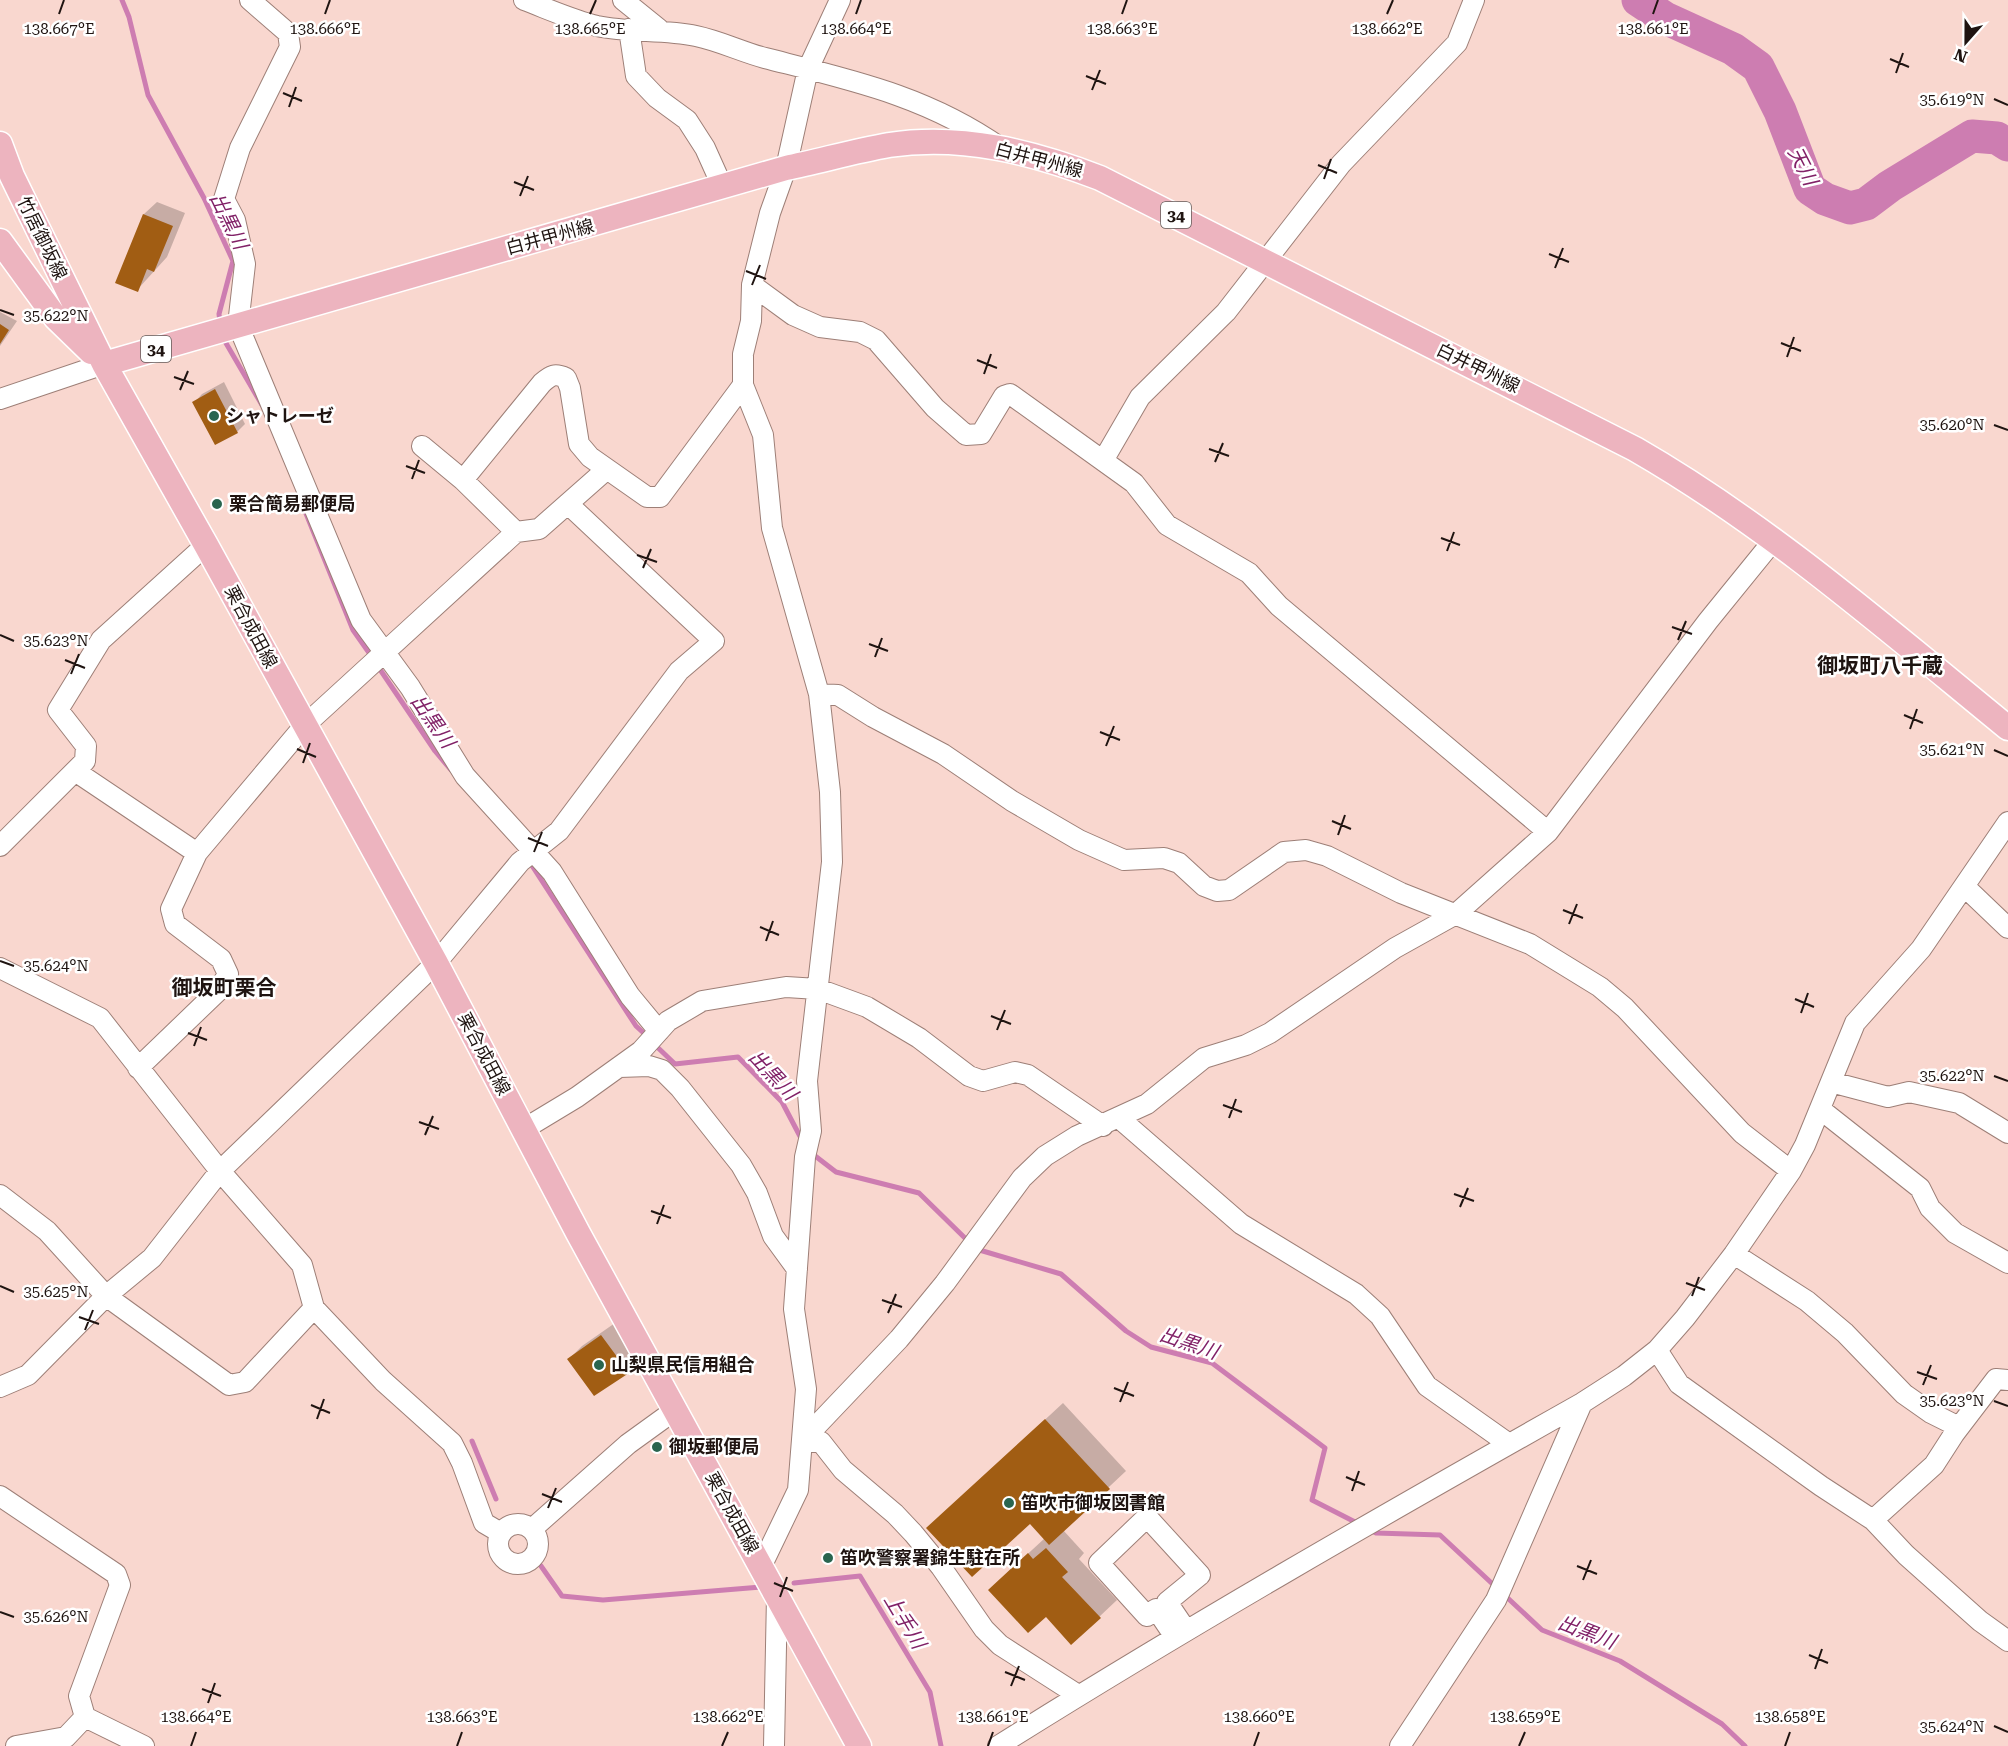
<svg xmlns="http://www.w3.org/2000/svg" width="2008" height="1746" viewBox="0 0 2008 1746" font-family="'Roboto Serif','Noto Sans JP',serif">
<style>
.shadow{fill:#0003}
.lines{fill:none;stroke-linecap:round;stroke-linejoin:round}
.stream{stroke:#cd7db1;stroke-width:5}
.river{stroke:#cd7db1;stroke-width:33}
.building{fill:#a15d13}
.minor-casing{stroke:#9d7f77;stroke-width:22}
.major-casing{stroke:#fff;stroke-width:27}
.minor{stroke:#fff;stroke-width:20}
.major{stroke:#edb4bf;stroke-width:24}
.ticks{fill:none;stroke:#1f1411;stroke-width:2}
.poi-dot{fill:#29654f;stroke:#fff;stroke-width:2}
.labels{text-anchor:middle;stroke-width:5;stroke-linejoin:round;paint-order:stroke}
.shield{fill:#fff;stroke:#625a58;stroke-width:1.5}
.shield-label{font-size:16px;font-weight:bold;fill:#1f1411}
.street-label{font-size:18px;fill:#1f1411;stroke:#fff}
.poi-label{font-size:18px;font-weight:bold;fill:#1f1411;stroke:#fff;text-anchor:start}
.water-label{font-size:20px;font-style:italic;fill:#812167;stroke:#fff}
.quarter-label{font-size:21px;font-weight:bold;fill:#1f1411;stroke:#fff}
.ticks-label{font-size:15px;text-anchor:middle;fill:#1f1411;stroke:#fff;stroke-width:5;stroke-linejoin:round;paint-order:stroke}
</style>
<rect width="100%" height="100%" fill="#f9d7cf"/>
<path class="shadow" d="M157 202 185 213 167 257 137 290 144 214Z
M0 312 17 321 0 346Z
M224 382 245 424 237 432 194 403 202 394Z
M615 1323 641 1359 628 1372 569 1359 582 1346Z
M1063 1403 1126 1471 1063 1530 1084 1553 1079 1559 1117 1600 1099 1617 1007 1573 1045 1538 1030 1522 946 1511Z"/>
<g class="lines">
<path class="stream" d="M122 0 129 17 148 95 204 198 233 261 219 314 220 323
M223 338 262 405
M305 511 353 630 372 657
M377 665 435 751 451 770
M529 861 636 1026 648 1037
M654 1044 675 1064 738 1057 782 1102 803 1142
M810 1152 836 1172 919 1193 969 1242
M976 1249 1061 1274 1126 1331 1151 1347 1212 1363 1325 1448 1312 1500 1359 1524
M472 1441 496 1499
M1370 1530 1376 1533 1440 1535 1542 1630 1620 1661 1722 1724 1745 1746
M541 1566 562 1596 603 1600 761 1587
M794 1583 860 1576 930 1692 941 1746"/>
<path class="river" d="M1638 0 1665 18 1733 49 1758 67 1780 111 1810 189 1825 199 1850 208 1866 204 1890 186 1972 136 1997 138 2008 145"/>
</g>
<path class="building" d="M143 214 173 226 154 272 147 269 138 292 115 283Z
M0 324 9 330 0 344Z
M215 389 238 433 215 445 192 402Z
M601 1335 629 1373 594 1396 567 1359Z
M1045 1419 1110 1489 1049 1545 1030 1524 972 1577 926 1528Z
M1046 1548 1068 1572 1062 1577 1101 1618 1071 1645 1046 1617 1028 1633 988 1590 1028 1553 1033 1559Z"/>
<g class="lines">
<g class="minor-casing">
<path id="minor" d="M250 0 288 33 290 47 240 148 224 199 235 220 245 264 238 325 361 620 410 687 465 776 552 872 630 996 659 1031
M524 0C548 9 572 20 597 26 630 33 663 29 696 36 720 41 742 52 765 58 851 80 927 96 1001 148
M623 0 659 29
M629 29 636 76 657 98 687 120 705 148 723 188
M752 285 793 315 820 327 860 332 876 340 935 408 966 435 981 434 1004 396 1010 394 1134 483 1167 525 1249 573 1279 606 1548 832
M0 399 104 364
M422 446 463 480 516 532
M1104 459 1140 397 1226 312 1341 164 1457 43 1474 0
M463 480 542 383C551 375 555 373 566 378L570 388 579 444 590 457 647 497H660L743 385
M819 694 838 695 873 717 943 754 1012 801 1079 840 1124 860 1164 858 1179 863 1204 886 1217 891 1229 890 1284 852 1306 850 1327 856 1401 893 1530 944 1600 987 1625 1008 1742 1133 1791 1171
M75 771 197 853
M0 846 85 761 86 746 58 710 101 640 206 545
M1964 886 2008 928
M0 968 100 1018 220 1171 302 1265 314 1308 383 1381 452 1443 462 1463 484 1523 501 1533
M619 1067 649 1066 662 1070 680 1088 741 1165 757 1193 773 1236 797 1269
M138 1068 218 991 228 974 221 959 175 924 171 909 197 853 304 726 516 532 539 529 607 469
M1831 1082 1888 1097 1909 1092 1959 1103 2008 1133
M1820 1109 1920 1188 1930 1208 1955 1233 2008 1263
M1119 1118 1241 1224 1356 1294 1380 1316 1427 1386 1509 1444
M524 1129 577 1097 641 1051 668 1021 702 1001 786 987 818 989 867 1007 919 1038 969 1076 983 1081 1015 1072 1028 1075 1103 1126
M0 1195 47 1231 106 1296 229 1385 245 1382 314 1308
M1734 1254 1807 1301 1845 1333 1904 1394 1931 1413 1959 1427
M1657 1350 1679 1384 1821 1486 1873 1520 1906 1555 1980 1621 2008 1641
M0 1387 28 1375 106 1296 152 1258 220 1171 436 963 520 862 559 831 679 671 714 641 568 504
M802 1441 899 1339 945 1283 1022 1178 1045 1156 1077 1136 1147 1104 1204 1058 1246 1045 1270 1033 1395 948 1456 914 1548 832 1708 621 1773 541
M802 1441 821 1442 843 1470 895 1514 913 1533 941 1567 984 1629 1000 1645 1078 1695
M0 1496 116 1574 120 1585 79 1696 85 1717 144 1746
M1873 1520 1934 1465 1954 1434 1996 1379 2008 1380
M498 1544a20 20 0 1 1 40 0a20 20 0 1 1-40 0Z
M532 1529 628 1444 675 1410
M761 1567 798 1490 806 1389 794 1309 805 1157 811 1131 807 1081 832 862 830 792 819 694 772 528 763 435 743 385V354L751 321 752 285 770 213 786 168 808 69 840 0
M1175 1637 1156 1609 1147 1616 1099 1563 1147 1517 1200 1575 1167 1602 1186 1630
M16 1746 66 1737 85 1717
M774 1746 777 1596
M998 1746C1189 1626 1385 1514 1582 1403L1624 1376 1657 1350 1685 1318 1734 1254 1791 1171 1805 1145 1855 1023 1921 949 2008 822
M1400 1746 1496 1600 1582 1403"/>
</g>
<g class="major-casing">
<path id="major" d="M0 144 12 176 104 364 206 545 436 963 578 1233 859 1746
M0 241 56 318 91 352
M104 364 786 168C820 161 855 151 889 145 962 134 1033 152 1100 178L1635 449C1769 526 1888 630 2008 728"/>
</g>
<use href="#minor" class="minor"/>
<use href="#major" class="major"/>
</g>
<path class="ticks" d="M59 14 64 0M325 14 330 0M590 14 596 0M856 14 861 0M1122 14 1127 0M1387 14 1393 0M1653 14 1658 0M1890 59 1909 67M1896 73 1903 53M1086 76 1106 84M1092 90 1100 70M283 93 302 101M1994 99 2008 105M289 107 296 87M1318 165 1337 173M1324 179 1331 159M514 182 534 190M520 196 528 176M1549 254 1569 262M1555 268 1563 248M746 271 766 279M752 285 760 265M0 310 14 315M1781 343 1801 351M1787 357 1794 337M977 360 997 368M984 374 991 354M174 377 194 384M180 390 188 371M1994 425 2008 430M1209 449 1229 456M1215 462 1223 443M406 466 425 473M412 479 419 460M1441 538 1460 545M1447 551 1454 532M637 555 657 562M643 568 651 549M1672 627 1692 634M0 635 14 641M1678 640 1686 621M869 644 888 651M875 657 882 638M65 660 85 668M71 674 79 654M1904 715 1923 723M1910 729 1917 709M1100 732 1120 740M1106 746 1114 726M297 749 316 757M1994 750 2008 756M303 763 310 743M1332 821 1351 829M1338 835 1345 815M528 838 548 846M534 852 542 832M1563 910 1583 918M1569 924 1577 904M760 927 779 935M766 941 773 921M0 961 14 966M1795 999 1814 1007M1801 1013 1808 993M991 1016 1011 1024M997 1030 1005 1010M188 1033 207 1040M194 1046 201 1027M1994 1076 2008 1081M1223 1105 1242 1112M1229 1118 1236 1099M419 1122 439 1129M425 1135 433 1116M1454 1194 1474 1201M1460 1207 1468 1188M651 1211 671 1218M657 1224 664 1205M1686 1283 1705 1290M0 1286 14 1292M1692 1296 1699 1277M882 1300 902 1307M888 1313 896 1294M79 1317 99 1324M85 1330 93 1310M1917 1372 1937 1379M1923 1385 1931 1365M1114 1388 1134 1396M1994 1401 2008 1406M1120 1402 1128 1382M311 1405 330 1413M317 1419 324 1399M1346 1477 1365 1485M1352 1491 1359 1471M542 1494 562 1502M548 1508 556 1488M1577 1566 1597 1574M1583 1580 1591 1560M774 1583 793 1591M780 1597 787 1577M0 1612 14 1617M1809 1655 1828 1663M1815 1669 1822 1649M1005 1672 1025 1680M1011 1686 1019 1666M202 1689 221 1696M208 1703 215 1683M1994 1726 2008 1732M191 1746 196 1732M457 1746 462 1732M722 1746 728 1732M988 1746 993 1732M1254 1746 1259 1732M1519 1746 1525 1732M1785 1746 1790 1732"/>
<g class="poi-dot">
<circle cx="214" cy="416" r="6"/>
<circle cx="217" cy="504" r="6"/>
<circle cx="599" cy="1365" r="6"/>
<circle cx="657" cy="1447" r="6"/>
<circle cx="1009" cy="1503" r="6"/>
<circle cx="828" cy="1558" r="6"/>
</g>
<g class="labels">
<g class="shield">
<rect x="1161" y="202" width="30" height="26" rx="4.5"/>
<rect x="141" y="336" width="30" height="26" rx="4.5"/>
</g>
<g class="shield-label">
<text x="1176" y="221">34</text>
<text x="156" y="355">34</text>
</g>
<g class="street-label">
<text transform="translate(1039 160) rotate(15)" y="6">白井甲州線</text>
<text transform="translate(550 237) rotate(-15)" y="6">白井甲州線</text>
<text transform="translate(42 238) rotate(64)" y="6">竹居御坂線</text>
<text transform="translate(1478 368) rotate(26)" y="6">白井甲州線</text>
<text transform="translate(251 627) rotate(62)" y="6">栗合成田線</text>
<text transform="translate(484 1054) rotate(62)" y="6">栗合成田線</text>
<text transform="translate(732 1513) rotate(61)" y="6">栗合成田線</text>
</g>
<g class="poi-label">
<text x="226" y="422">シャトレーゼ</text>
<text x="229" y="510">栗合簡易郵便局</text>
<text x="611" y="1371">山梨県民信用組合</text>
<text x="669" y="1453">御坂郵便局</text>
<text x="1021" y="1509">笛吹市御坂図書館</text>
<text x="840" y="1564">笛吹警察署錦生駐在所</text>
</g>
<g class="water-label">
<text transform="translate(1803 166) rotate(63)" y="7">天川</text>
<text transform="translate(229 221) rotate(64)" y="7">出黒川</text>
<text transform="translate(433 721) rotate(55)" y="7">出黒川</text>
<text transform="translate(773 1075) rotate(47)" y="7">出黒川</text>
<text transform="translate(1189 1343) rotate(19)" y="7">出黒川</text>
<text transform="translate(905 1621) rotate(59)" y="7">上手川</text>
<text transform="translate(1587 1632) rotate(21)" y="7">出黒川</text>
</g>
<g class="quarter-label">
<text x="1880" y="673">御坂町八千蔵</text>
<text x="224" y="995">御坂町栗合</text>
</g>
</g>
<g class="ticks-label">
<text x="325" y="34">138.666°E</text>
<text x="856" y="34">138.664°E</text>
<text x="1122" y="34">138.663°E</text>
<text x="1387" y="34">138.662°E</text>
<text x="1653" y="34">138.661°E</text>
<text x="59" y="34">138.667°E</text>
<text x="590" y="34">138.665°E</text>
<text x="1952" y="105">35.619°N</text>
<text x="56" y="321">35.622°N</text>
<text x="1952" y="430">35.620°N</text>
<text x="56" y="646">35.623°N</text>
<text x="1952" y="755">35.621°N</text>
<text x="56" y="971">35.624°N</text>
<text x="1952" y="1081">35.622°N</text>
<text x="56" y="1297">35.625°N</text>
<text x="1952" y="1406">35.623°N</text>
<text x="56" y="1622">35.626°N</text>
<text x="196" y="1722">138.664°E</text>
<text x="462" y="1722">138.663°E</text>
<text x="728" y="1722">138.662°E</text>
<text x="993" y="1722">138.661°E</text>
<text x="1259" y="1722">138.660°E</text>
<text x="1525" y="1722">138.659°E</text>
<text x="1790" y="1722">138.658°E</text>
<text x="1952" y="1732">35.624°N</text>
</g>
<g transform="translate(1966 42) rotate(201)" stroke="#ffffff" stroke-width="4.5" paint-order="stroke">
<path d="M0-4.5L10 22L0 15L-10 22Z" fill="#1f1411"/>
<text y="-9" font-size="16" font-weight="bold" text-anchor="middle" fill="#1f1411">N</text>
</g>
</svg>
